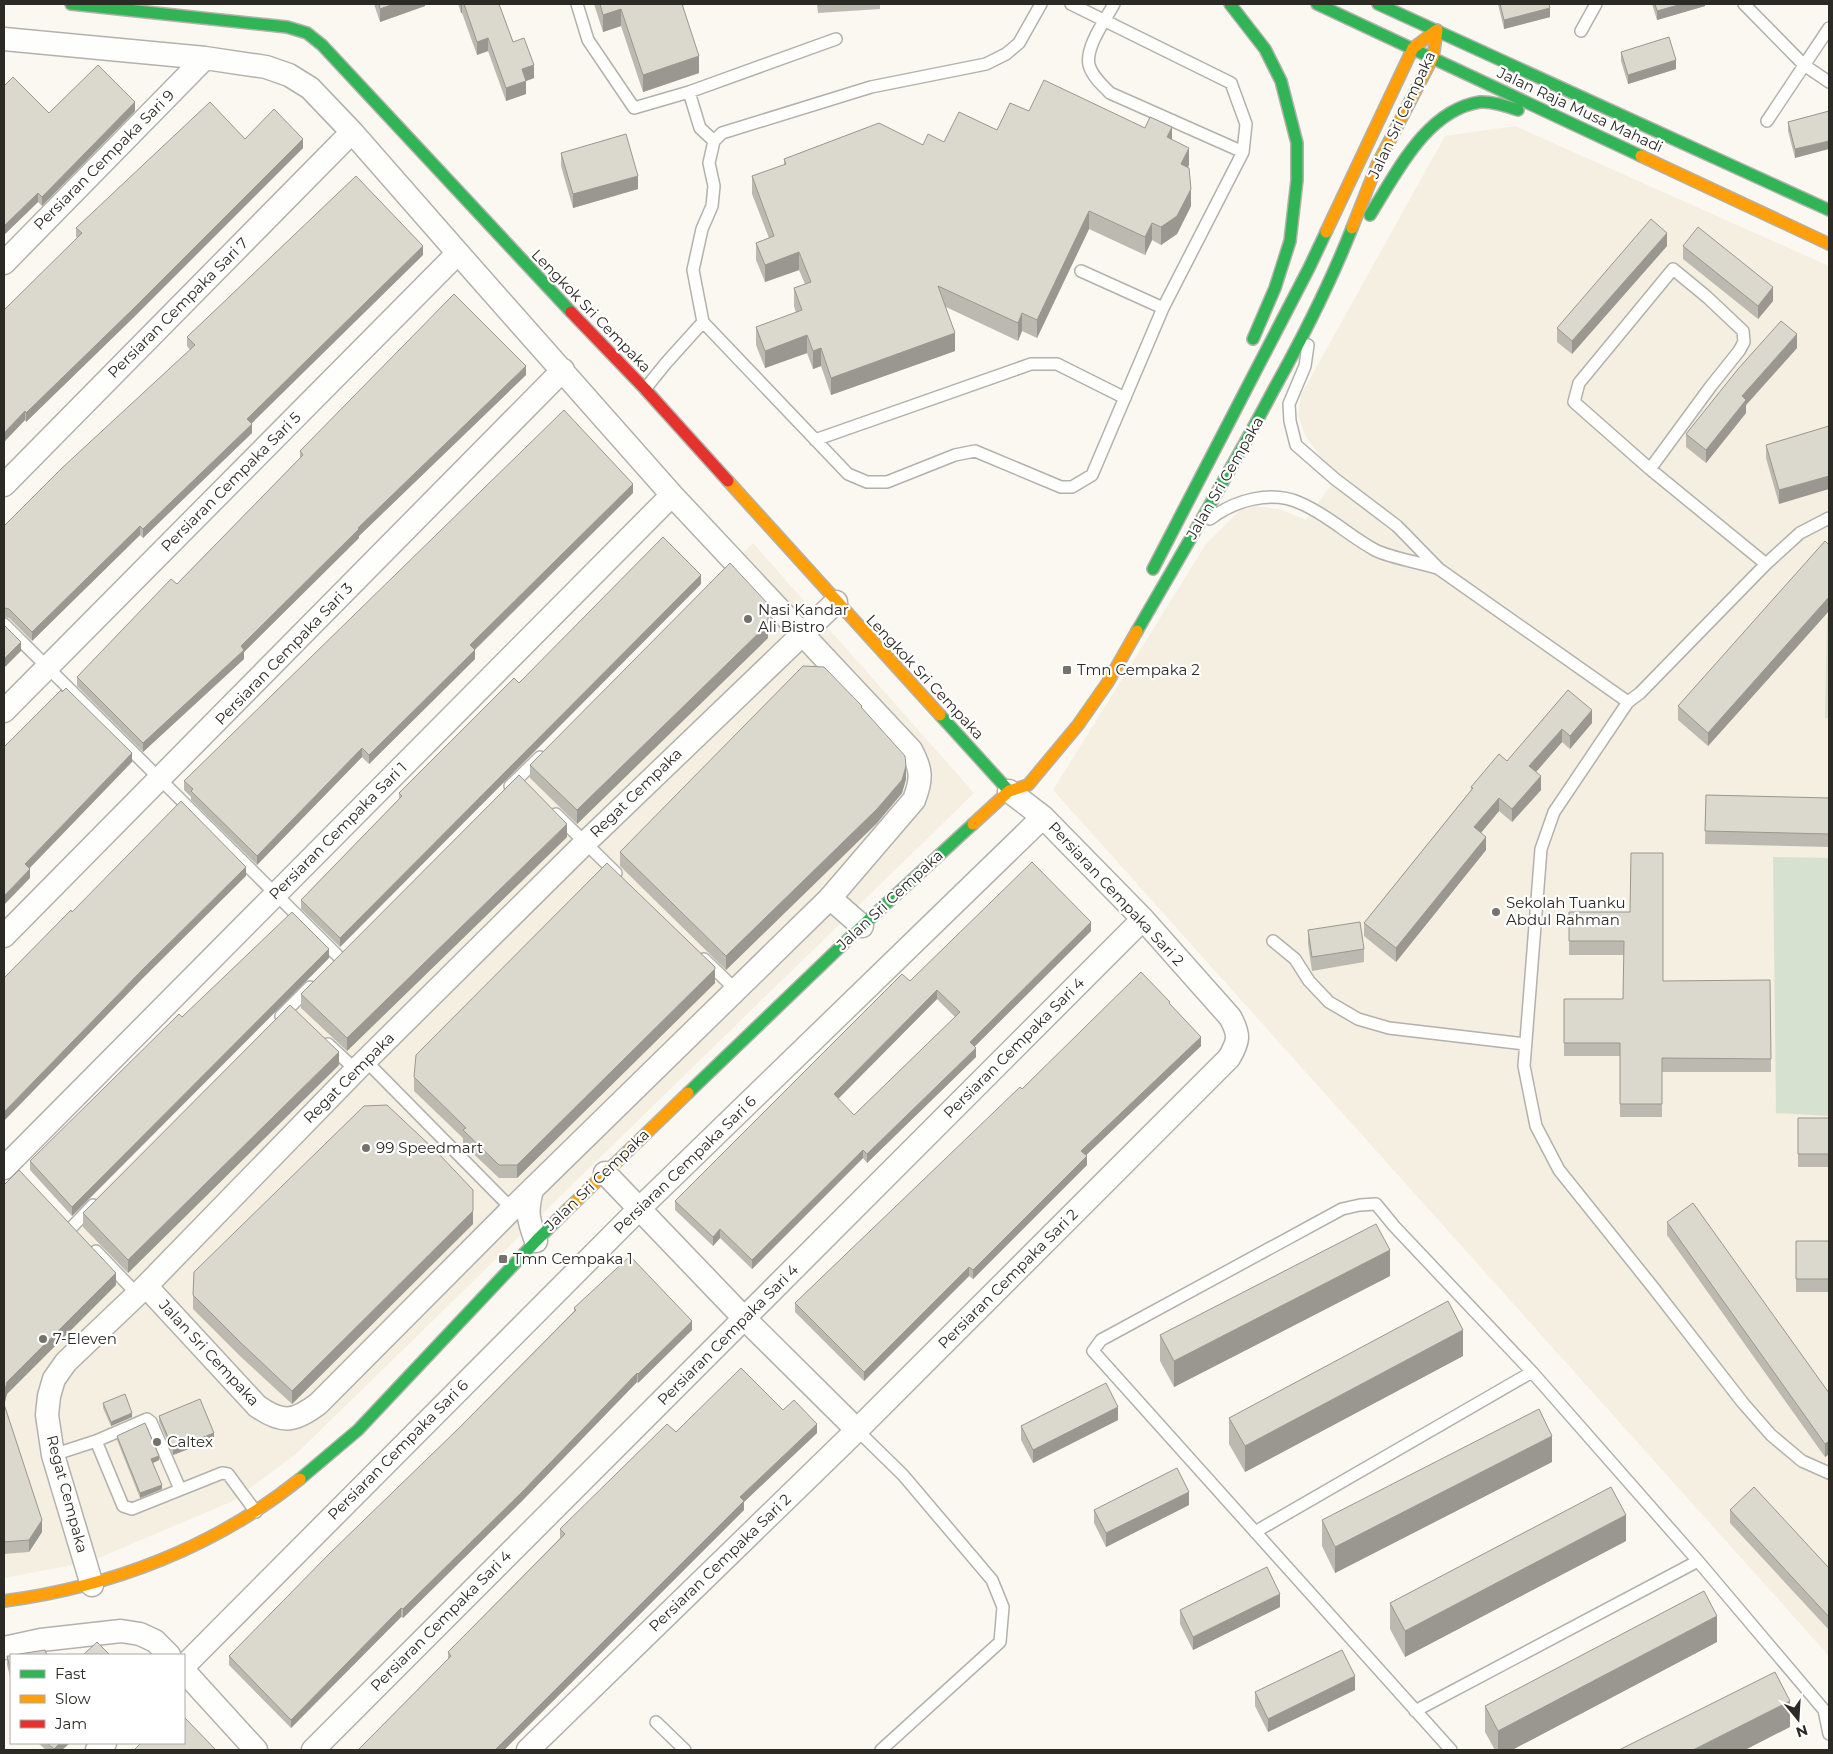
<svg xmlns="http://www.w3.org/2000/svg" width="1833" height="1754" viewBox="0 0 1833 1754" font-family="Montserrat,sans-serif">
<style>
.built{fill:#f4efe0}
.green{fill:#d6e2cf}
.lines{fill:none;stroke-linecap:round;stroke-linejoin:round}
.lane-casing{stroke:#b3b1ac;stroke-width:14}
.street-casing{stroke:#b3b1ac;stroke-width:25}
.fast-casing{stroke:#b3b1ac;stroke-width:14}
.slow-casing{stroke:#b3b1ac;stroke-width:14}
.jam-casing{stroke:#b3b1ac;stroke-width:14}
.lane{stroke:#fefefd;stroke-width:11}
.street{stroke:#fefefd;stroke-width:22}
.fast{stroke:#30b455;stroke-width:11}
.slow{stroke:#ff9f0a;stroke-width:11}
.jam{stroke:#e5322d;stroke-width:11}
.wall{fill:#bcbab0;fill-rule:evenodd}
.shaded-wall{fill:#999790}
.building{fill:#dbd8cd;stroke:#999790;fill-rule:evenodd}
.poi-dot{fill:#74726c;stroke:#fff;stroke-width:2}
.labels{text-anchor:middle;stroke-width:4.5;stroke-linejoin:round;paint-order:stroke}
.street-label{font-size:15px;fill:#2c2a25;stroke:#fff}
.poi-label{font-size:15px;fill:#2c2a25;stroke:#fff;text-anchor:start}
</style>
<rect width="100%" height="100%" fill="#faf8f1"/>
<path class="built" d="M1515 126 1829 266V1656L1053 790 1206 544 1239 511 1254 506 1279 509 1306 520 1338 475 1322 459 1305 435 1298 415 1301 395 1445 136Z
M753 543 974 793 296 1454 233 1501 89 1562 4 1578V1289Z"/>
<path class="green" d="M1827 618H1829V718H1825Z
M1773 857 1829 858V1116L1776 1113Z"/>
<g class="lines">
<g class="lane-casing">
<path id="lane" d="M577 4 588 40 634 108 689 92 836 39
M1114 4C1106 19 1085 47 1089 65 1092 76 1102 85 1110 93L1243 152
M1744 4 1804 65 1829 82
M1581 31 1596 4
M689 92 700 128 714 141
M1767 121 1829 28
M1081 271 1163 308
M703 322 848 474 867 482H887L955 455 975 451 1061 487H1072L1092 475 1163 308 1243 152 1246 124 1231 83 1071 4
M1308 345 1305 366 1289 404 1290 421 1296 445 1335 479 1397 526 1439 569 1628 702
M645 389 666 363 703 322 693 270 702 229 712 206 714 186 709 163 714 141 722 133 871 87 986 64 1006 54 1019 43 1041 4
M815 440 1031 364H1057L1125 398
M1650 469 1711 386 1739 351 1744 342 1743 331 1707 297 1673 269 1579 383 1574 402 1650 469 1766 564
M1829 518 1800 533 1766 564 1640 693 1628 702 1554 812 1541 849 1524 1066 1536 1126 1559 1170 1652 1286 1743 1403 1771 1435 1802 1461 1829 1473
M1210 519C1235 500 1271 490 1300 503 1327 514 1349 536 1375 550 1388 557 1421 563 1437 568
M4 624 340 958
M510 786 540 757
M556 814 616 873
M1273 941 1295 959 1309 981 1329 1002 1358 1019 1389 1028 1525 1044
M704 959 735 989
M281 1016 310 987
M328 1044 356 1070
M366 1061 512 1209
M72 1227 93 1205
M96 1251 137 1294
M857 1430 903 1475 992 1580 1003 1607 1000 1642 881 1750
M96 1441 147 1419 151 1422 180 1489
M53 1455 96 1441 123 1506 132 1509 222 1473 228 1474 256 1512
M1255 1532 1532 1372
M1415 1711 1698 1561
M656 1722 685 1750
M1451 1750 1093 1351 1101 1340 1342 1209 1360 1205 1376 1204 1394 1226 1532 1372 1698 1561 1824 1710 1829 1734"/>
</g>
<g class="street-casing">
<path id="street" d="M4 39 205 58 266 67 289 75 310 88 352 132 458 253 672 495 911 750C922 770 922 779 914 800L830 898 512 1209 318 1404C294 1422 282 1424 257 1406L146 1286
M4 263 205 58
M4 485 352 132
M4 711 458 253
M830 898 862 926
M4 936 563 370
M4 1168 672 495
M605 1173 744 1318 857 1430
M532 1190C526 1212 528 1219 536 1241
M92 1585 53 1455 47 1415 49 1396 54 1379 66 1362 146 1286 356 1070 585 843 836 602
M4 1648 41 1640 121 1631 140 1634 155 1641 169 1655
M184 1666 640 1208 1043 817
M184 1671 256 1750
M97 1750 105 1743
M313 1750 1143 919
M528 1750 857 1430 1229 1058C1239 1041 1240 1035 1230 1017L1143 919 1043 817 1009 791"/>
</g>
<g class="fast-casing">
<path id="fast" d="M71 4 287 27 307 33 322 45 571 312
M1230 4 1265 49 1281 81 1297 143V180L1290 241 1275 288 1253 339
M1317 4 1641 156
M1378 4 1829 210
M1370 215C1396 174 1426 110 1480 102 1492 101 1507 106 1518 110
M1153 569 1309 268 1326 232
M1137 631C1183 551 1231 471 1274 389 1303 337 1330 284 1352 228
M940 715 1009 791
M688 1093 862 926 973 824
M300 1479 358 1430 536 1241 568 1209"/>
</g>
<g class="slow-casing">
<path id="slow" d="M1641 156 1829 244
M1352 228 1377 165 1433 57 1437 30
M1326 232 1413 48 1437 30
M728 481 940 715
M973 824 1009 791 1028 785 1078 725 1108 682 1137 631
M568 1209 688 1093
M4 1601C111 1587 215 1547 300 1479"/>
</g>
<g class="jam-casing">
<path id="jam" d="M571 312 645 389 728 481"/>
</g>
<use href="#lane" class="lane"/>
<use href="#street" class="street"/>
<use href="#fast" class="fast"/>
<use href="#slow" class="slow"/>
<use href="#jam" class="jam"/>
</g>
<path class="wall" d="M374 4H425V6L380 22Z
M458 4H499L513 42 534 78 526 81V94L506 101 488 51 477 55 462 13H461Z
M594 4H688L682 6 699 73 643 92 621 26 603 32Z
M817 4H880V9L818 13Z
M1498 4H1549L1550 17 1504 29Z
M1652 4H1705V6L1657 20Z
M1621 52 1676 69 1628 84 1621 61Z
M4 86 49 113 135 111 42 206 38 202 4 235Z
M1029 111 1145 128 1172 140 1189 165 1188 167 1191 206 1177 234 1161 245 1152 240 1145 255 1089 229 1037 338 1022 331 1018 341 946 307 955 351 831 395 821 366 813 369 807 353 765 368 756 345V327L796 313 794 306V288L805 284 799 270 765 282 756 260V243L769 238 752 194V176L784 165V159L923 145 944 142 997 130Z
M1829 111 1795 158 1788 131V122Z
M245 139 303 148 134 317 26 422 25 420 4 442 77 237H76V228Z
M561 153 638 189 573 208 561 166Z
M1667 246 1572 354 1557 342V328Z
M1683 246 1773 301 1758 319 1683 259Z
M423 255 251 423 252 433 143 538 140 535 32 641 9 618 5 617H4V526L190 350 187 346V337Z
M1797 348 1746 405V413L1706 463 1686 447V434Z
M526 375 359 536V538L244 652V659L143 752 77 686V677L177 584 300 458V451Z
M1829 426 1779 504 1766 458V445Z
M633 493 475 650V659L369 764 362 757 257 865 191 800V797L184 790V781Z
M1829 545V611L1708 746 1678 720V706Z
M701 584 340 947 301 909V900L399 799V793L519 683Z
M768 638 577 824 530 778V765Z
M1568 690 1592 723 1570 749 1562 742 1536 772 1541 790 1512 822 1499 811 1481 833 1486 850 1396 962 1364 936V923L1471 790V787L1507 761Z
M862 709 906 779 902 793 877 823 726 970 620 866V852Z
M1706 795 1829 798V847L1705 844Z
M567 837 347 1051 301 1008V994Z
M1569 912H1630L1663 981 1770 980 1771 1072H1662V1117H1620V1056H1564V999H1623L1624 955H1569Z
M1308 930 1364 949V962L1312 971 1308 944Z
M1091 931 975 1046 976 1057 867 1163 863 1158 752 1269 720 1238 713 1246 675 1210V1201L910 981ZM937 999 955 1017 854 1115 838 1099Z
M329 958 72 1216 30 1170V1161Z
M715 980V983L517 1178H499L463 1144V1138L414 1091V1077Z
M1170 1004 1201 1046 1086 1155 1087 1165 973 1279 969 1276 864 1381 795 1312V1303L1022 1089Z
M339 1065 128 1273 83 1227V1213Z
M1798 1118H1829V1167H1798Z
M4 1185 116 1285 7 1394 4 1405 42 1532 29 1552 4 1554Z
M473 1190V1224L292 1404 241 1357 193 1309V1295Z
M1667 1222 1829 1393V1454L1825 1457 1667 1235Z
M1796 1241H1829V1292H1796Z
M1390 1276 1174 1387 1160 1361V1335Z
M574 1308 692 1330 638 1383 637 1382 521 1502 403 1618 401 1617 291 1728 229 1665V1656L459 1428 574 1311Z
M1463 1356 1245 1472 1229 1444V1418Z
M103 1403 132 1417 111 1426 103 1408Z
M783 1410 817 1433 744 1502V1510L504 1750H358L448 1659V1652L560 1538V1529L676 1432Z
M159 1416 214 1439 173 1455 159 1421Z
M1118 1420 1033 1463 1021 1440V1426Z
M117 1436 159 1460 153 1463 162 1489 140 1498 117 1440Z
M1552 1462 1335 1573 1322 1546V1520Z
M1189 1505 1106 1547 1094 1523V1510Z
M1730 1510 1829 1568V1630L1730 1523Z
M1626 1541 1405 1657 1390 1629V1603Z
M1280 1607 1193 1650 1180 1624V1610Z
M1717 1642 1512 1750H1495L1485 1732V1706Z
M7 1656H11V1680L7 1665Z
M1355 1690 1268 1732 1255 1706V1692Z
M38 1743H70L62 1750H46Z"/>
<path class="shaded-wall" d="M394 4H425V6L380 22V9Z
M461 4H462V13H461Z
M1682 4H1705V6L1657 20V11Z
M1550 8V17L1504 29V20Z
M621 9V26L603 32V15Z
M488 38V51L477 55V42Z
M699 56V73L643 92V75Z
M1676 60V69L1628 84V75Z
M534 65V78L526 81V94L506 101V88L522 69Z
M135 102V111L42 206V197Z
M1172 127V145L1167 137Z
M303 139V148L134 317 26 422V413Z
M1829 141V149L1795 158V149Z
M1189 148V165L1181 181V164Z
M638 176V189L573 208V194Z
M1191 189V206L1177 234 1161 245V227Z
M38 193V202L4 235V226Z
M1089 211V229L1037 338V320Z
M1152 223V240L1145 255V237Z
M1667 233V246L1572 354V341Z
M423 246V255L247 428V419Z
M799 252V270L765 282V265Z
M1773 287V301L1758 319V306Z
M1022 313V331L1018 341V323Z
M955 333V351L831 395V378Z
M1797 334V348L1746 405V413L1706 463V450L1742 396Z
M807 335V353L765 368V351Z
M821 348V366L813 369V351Z
M526 366V375L359 536V538L244 652V659L143 752V743L241 646 358 528Z
M25 411V420L4 442V433Z
M252 424V433L143 538V529Z
M1829 476V489L1779 504V490Z
M633 484V493L470 654V645Z
M140 526V535L32 641V632Z
M701 575V584L340 947V938Z
M1829 597V611L1708 746V733Z
M768 604V638L577 824V810Z
M4 608H5V617H4Z
M21 642V651L4 668V659Z
M475 650V659L369 764V755Z
M1592 710V723L1570 749V736Z
M1562 729V742L1529 780V766Z
M362 748V757L257 865V856Z
M132 753V762L25 873V864Z
M906 766V779L902 793 877 823 726 970V956Z
M1541 776V790L1512 822V809Z
M1499 798V811L1474 841V827Z
M567 824V837L347 1051V1038Z
M1486 837V850L1396 962V948Z
M246 867V876L142 979 4 1121V1112L142 970Z
M30 869V878L4 905V896Z
M1091 922V931L970 1051V1042Z
M329 949V958L72 1216V1207Z
M715 967V983L517 1178V1165Z
M937 990V999L834 1103V1094Z
M1201 1037V1046L1081 1160V1151Z
M976 1048V1057L867 1163V1154Z
M339 1052V1065L128 1273V1260Z
M863 1150V1158L752 1269V1260Z
M1087 1156V1165L973 1279V1270Z
M473 1211V1224L292 1404V1391Z
M720 1229V1238L713 1246V1237Z
M1390 1250V1276L1174 1387V1361Z
M969 1267V1276L864 1381V1372Z
M116 1273V1285L7 1394 4 1406V1394L7 1382Z
M692 1321V1330L638 1383V1374Z
M1463 1330V1356L1245 1472V1446Z
M637 1373V1382L521 1502 403 1618V1609Z
M1118 1407V1420L1033 1463V1450Z
M132 1413V1417L111 1426V1422Z
M817 1424V1433L744 1502V1510L504 1750H495L740 1497Z
M214 1433V1439L173 1455V1449Z
M1552 1436V1462L1335 1573V1547Z
M1829 1441V1454L1825 1457V1444Z
M159 1456V1460L151 1464V1459Z
M162 1485V1489L140 1498V1493Z
M1189 1492V1505L1106 1547V1533Z
M1626 1515V1541L1405 1657V1631Z
M42 1520V1532L29 1552V1540Z
M1280 1594V1607L1193 1650V1637Z
M401 1608V1617L291 1728V1720Z
M1717 1616V1642L1512 1750H1498V1731Z
M1355 1676V1690L1268 1732V1719Z
M1790 1701V1727L1745 1750H1693Z
M60 1743H70L62 1750H54V1749Z"/>
<path class="building" d="M379 4H394L380 9Z
M464 4H499L513 42 524 38 534 65 522 69 526 81 506 88 488 38 477 42Z
M600 4H682L699 56 643 75 621 9 603 15Z
M1500 4H1549L1550 8 1504 20Z
M1655 4H1682L1657 11Z
M1669 37 1676 60 1628 75 1621 52Z
M98 65 135 102 42 197 38 193 4 226V86L13 77 49 113Z
M1044 80 1145 128 1150 117 1172 127 1167 137 1189 148 1181 164 1189 168 1191 189 1177 216 1161 227 1152 223 1145 237 1089 211 1037 320 1022 313 1018 323 938 286 955 333 831 378 821 348 813 351 807 335 765 351 756 327 802 310 794 288 811 282 799 252 765 265 756 243 774 236 752 176 786 164 784 159 879 123 923 145 928 134 944 142 959 112 997 130 1010 103 1029 111Z
M210 102 245 139 274 109 303 139 134 308 26 413 25 411 4 433V310L82 233 76 228Z
M1829 111V141L1795 149 1788 122Z
M626 134 638 176 573 194 561 153Z
M356 176 423 246 247 419 252 424 143 529 140 526 32 632 9 609 5 608H4V526L62 468 195 345 187 337Z
M1651 219 1667 233 1572 341 1557 328Z
M1698 227 1773 287 1758 306 1683 246Z
M454 294 526 366 358 528 359 529 241 646 244 650 143 743 77 677 171 579 177 584 303 455 300 451Z
M1781 321 1797 334 1742 396 1746 400 1706 450 1686 434 1738 369Z
M564 410 633 484 470 645 475 650 369 755 362 748 257 856 191 791 193 789 184 781Z
M1829 426V476L1779 490 1766 445Z
M663 537 701 575 340 938 301 900 402 796 399 793 514 678 519 683Z
M1825 541 1829 545V597L1708 733 1678 706Z
M730 563 768 604V624L577 810 530 765Z
M4 625 21 642 4 659Z
M803 666 824 667 862 706 861 707 905 756 906 766 902 780 877 809 726 956 620 852Z
M66 688 132 753 25 864 30 869 4 896V747L61 690 62 692Z
M1568 690 1592 710 1570 736 1562 729 1529 766 1541 776 1512 809 1499 798 1474 827 1486 837 1396 948 1364 923 1473 788 1471 787 1499 754 1507 761Z
M519 775 567 824 347 1038 301 994Z
M1706 795 1829 798V834L1705 831Z
M181 801 246 867 142 970 4 1112V978L71 910 72 912Z
M1631 853H1663V981L1770 980 1771 1059 1662 1058V1104H1620V1043H1564V999H1623L1624 941H1569V912H1630Z
M1032 862 1091 922 970 1042 976 1048 867 1154 863 1150 752 1260 720 1229 713 1237 675 1201 902 974 910 981ZM937 990 960 1012 854 1115 834 1094Z
M607 863 715 967V969L517 1165H499L463 1130 466 1128 414 1077 416 1055Z
M292 912 329 949 72 1207 30 1161 179 1014 182 1017Z
M1360 922 1364 949 1312 957 1308 930Z
M1141 972 1170 1002 1169 1003 1201 1037 1081 1151 1087 1156 973 1270 969 1267 864 1372 795 1303 1020 1087 1022 1089Z
M290 1005 339 1052 128 1260 83 1213Z
M387 1105 437 1152 473 1190V1211L292 1391 241 1343 193 1295 194 1272 364 1106Z
M1798 1118H1829V1154H1798Z
M19 1170 116 1273 7 1382 4 1394V1185Z
M1693 1203 1829 1393V1441L1825 1444 1667 1222Z
M1376 1224 1390 1250 1174 1361 1160 1335Z
M1796 1241H1829V1279H1796Z
M630 1256 692 1321 638 1374 637 1373 521 1493 403 1609 401 1608 291 1720 229 1656 329 1554 459 1428 576 1310 574 1308Z
M1448 1301 1463 1330 1245 1446 1229 1418Z
M741 1368 783 1410 794 1400 817 1424 740 1497 744 1501 495 1750H358L451 1656 448 1652 565 1534 560 1529 667 1424 676 1432Z
M1106 1383 1118 1407 1033 1450 1021 1426Z
M125 1394 132 1413 111 1422 103 1403Z
M200 1399 214 1433 173 1449 159 1416Z
M4 1404 42 1520 29 1540 4 1542Z
M1539 1409 1552 1436 1335 1547 1322 1520Z
M145 1423 159 1456 151 1459 162 1485 140 1493 117 1436Z
M1177 1468 1189 1492 1106 1533 1094 1510Z
M1611 1487 1626 1515 1405 1631 1390 1603Z
M1754 1487 1829 1568V1617L1730 1510Z
M1267 1567 1280 1594 1193 1637 1180 1610Z
M1704 1591 1717 1616 1498 1731 1485 1706Z
M97 1642 110 1655H83Z
M45 1650 47 1655H13Z
M1342 1650 1355 1676 1268 1719 1255 1692Z
M7 1656H11V1671Z
M1775 1672 1790 1701 1693 1750H1619Z
M184 1717 216 1750H134L141 1743H184Z
M47 1743H60L54 1749Z"/>
<g class="poi-dot">
<circle cx="748" cy="619" r="5"/>
<rect x="1062" y="665" width="10" height="10" rx="2.5"/>
<circle cx="1496" cy="912" r="5"/>
<circle cx="366" cy="1148" r="5"/>
<rect x="498" y="1254" width="10" height="10" rx="2.5"/>
<circle cx="43" cy="1339" r="5"/>
<circle cx="157" cy="1442" r="5"/>
</g>
<g class="labels">
<g class="street-label">
<text transform="translate(1580 110) rotate(25)" y="5">Jalan Raja Musa Mahadi</text>
<text transform="translate(1402 115) rotate(-65)" y="5">Jalan Sri Cempaka</text>
<text transform="translate(104 160) rotate(-45)" y="5">Persiaran Cempaka Sari 9</text>
<text transform="translate(178 308) rotate(-45)" y="5">Persiaran Cempaka Sari 7</text>
<text transform="translate(591 311) rotate(46)" y="5">Lengkok Sri Cempaka</text>
<text transform="translate(1225 478) rotate(-60)" y="5">Jalan Sri Cempaka</text>
<text transform="translate(231 482) rotate(-45)" y="5">Persiaran Cempaka Sari 5</text>
<text transform="translate(284 654) rotate(-46)" y="5">Persiaran Cempaka Sari 3</text>
<text transform="translate(925 677) rotate(47)" y="5">Lengkok Sri Cempaka</text>
<text transform="translate(636 793) rotate(-44)" y="5">Regat Cempaka</text>
<text transform="translate(338 831) rotate(-45)" y="5">Persiaran Cempaka Sari 1</text>
<text transform="translate(1116 894) rotate(47)" y="5">Persiaran Cempaka Sari 2</text>
<text transform="translate(890 900) rotate(-43)" y="5">Jalan Sri Cempaka</text>
<text transform="translate(1014 1048) rotate(-45)" y="5">Persiaran Cempaka Sari 4</text>
<text transform="translate(349 1078) rotate(-45)" y="5">Regat Cempaka</text>
<text transform="translate(685 1165) rotate(-44)" y="5">Persiaran Cempaka Sari 6</text>
<text transform="translate(597 1180) rotate(-44)" y="5">Jalan Sri Cempaka</text>
<text transform="translate(1008 1279) rotate(-45)" y="5">Persiaran Cempaka Sari 2</text>
<text transform="translate(728 1335) rotate(-45)" y="5">Persiaran Cempaka Sari 4</text>
<text transform="translate(209 1353) rotate(47)" y="5">Jalan Sri Cempaka</text>
<text transform="translate(398 1450) rotate(-45)" y="5">Persiaran Cempaka Sari 6</text>
<text transform="translate(67 1494) rotate(75)" y="5">Regat Cempaka</text>
<text transform="translate(720 1563) rotate(-44)" y="5">Persiaran Cempaka Sari 2</text>
<text transform="translate(441 1621) rotate(-45)" y="5">Persiaran Cempaka Sari 4</text>
</g>
<g class="poi-label">
<text x="758" y="615">Nasi Kandar<tspan x="758" dy="17">Ali Bistro</tspan></text>
<text x="1077" y="675">Tmn Cempaka 2</text>
<text x="1506" y="908">Sekolah Tuanku<tspan x="1506" dy="17">Abdul Rahman</tspan></text>
<text x="376" y="1153">99 Speedmart</text>
<text x="513" y="1264">Tmn Cempaka 1</text>
<text x="53" y="1344">7-Eleven</text>
<text x="167" y="1447">Caltex</text>
</g>
</g>
<rect width="1833" height="1754" fill="none" stroke="#2c2a25" stroke-width="10"/>
<rect x="10" y="1654" width="175" height="90" fill="#ffffff" stroke="#abaaa8"/>
<rect x="20" y="1670" width="25" height="8" fill="#30b455" stroke="#abaaa8"/>
<text x="55" y="1679" font-size="15" fill="#2c2a25">Fast</text>
<rect x="20" y="1695" width="25" height="8" fill="#ff9f0a" stroke="#abaaa8"/>
<text x="55" y="1704" font-size="15" fill="#2c2a25">Slow</text>
<rect x="20" y="1720" width="25" height="8" fill="#e5322d" stroke="#abaaa8"/>
<text x="55" y="1729" font-size="15" fill="#2c2a25">Jam</text>
<g transform="translate(1798 1719) rotate(162)" stroke="#ffffff" stroke-width="4" paint-order="stroke">
<path d="M0-4L9 19L0 12L-9 19Z" fill="#2c2a25"/>
<text y="-8" font-size="14" font-weight="bold" text-anchor="middle" fill="#2c2a25">N</text>
</g>
</svg>
